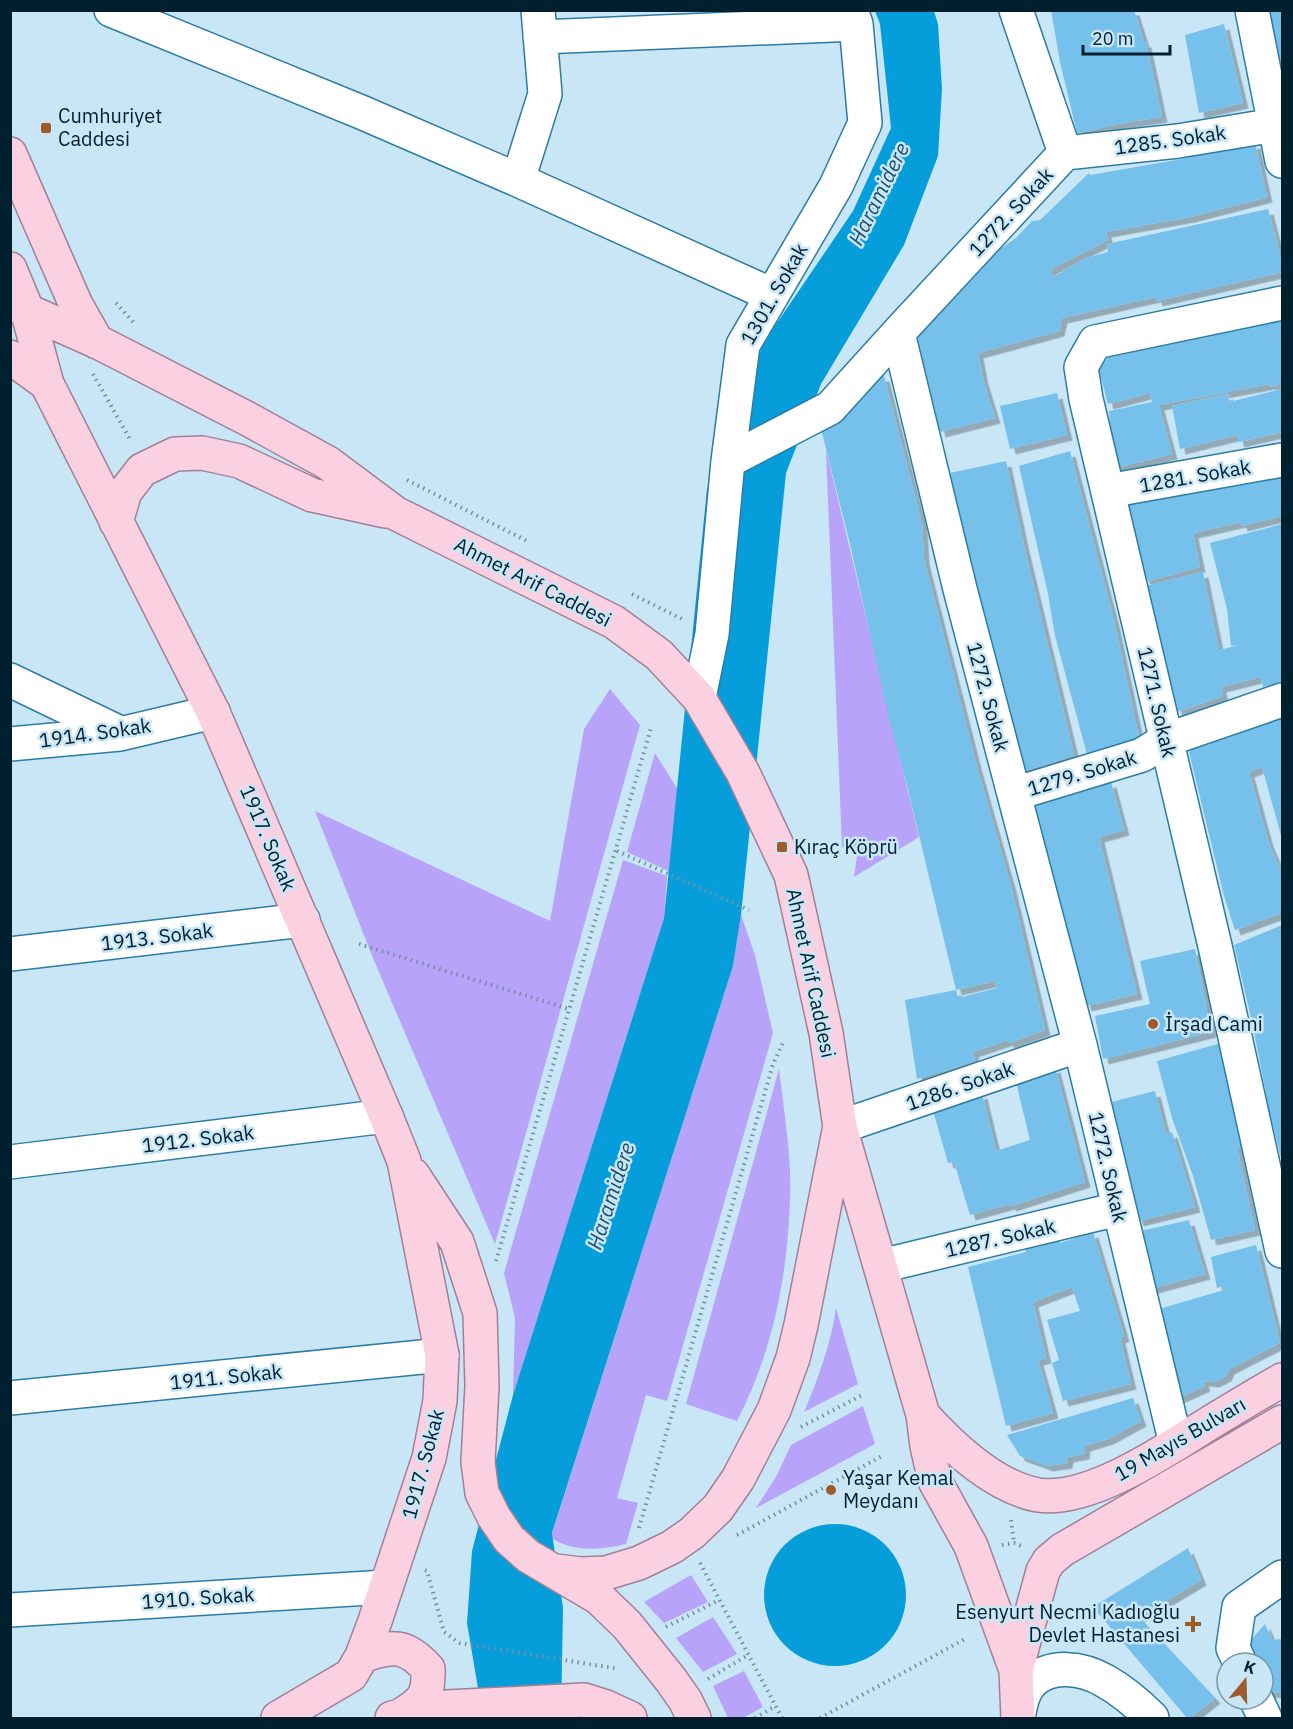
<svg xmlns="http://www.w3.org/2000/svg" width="1293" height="1729" viewBox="0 0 1293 1729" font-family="'IBM Plex Sans',sans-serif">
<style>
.green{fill:#b8a3fa}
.water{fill:#069eda}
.building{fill:#74c1ec;filter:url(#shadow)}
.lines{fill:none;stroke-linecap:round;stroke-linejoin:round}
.minor-casing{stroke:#2c7ca3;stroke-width:36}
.major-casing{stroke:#a18096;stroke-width:36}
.path{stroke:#718fa0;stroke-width:4;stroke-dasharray:1.5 4.5;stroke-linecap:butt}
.minor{stroke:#fff;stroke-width:33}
.major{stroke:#fbd1e1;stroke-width:33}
.poi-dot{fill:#9d5b29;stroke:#c9e6f7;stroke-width:2}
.labels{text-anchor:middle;stroke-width:5;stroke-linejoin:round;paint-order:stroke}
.poi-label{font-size:20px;fill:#002030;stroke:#c9e6f7;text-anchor:start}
.street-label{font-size:20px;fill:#002030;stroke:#c9e6f7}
.water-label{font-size:21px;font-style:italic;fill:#1e4f68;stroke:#c9e6f7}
</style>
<defs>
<filter id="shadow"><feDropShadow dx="5.5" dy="5.5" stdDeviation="0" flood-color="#0004"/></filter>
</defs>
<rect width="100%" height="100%" fill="#c9e6f7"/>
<path class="green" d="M826 450 919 837 854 877 858 849 842 847Z
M610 689 640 725 495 1244 373 958 315 811 550 921 584 729Z
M655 753 686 803 736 902 627 852Z
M623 860 667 876 664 918 513 1395 515 1318 504 1273Z
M741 915 755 955 773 1033 667 1401 646 1395 617 1498 638 1503 626 1544C601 1550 575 1552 553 1539L552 1534 733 966Z
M779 1069C784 1112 792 1157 790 1201 787 1278 773 1351 737 1421L686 1404Z
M836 1308 858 1384 804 1412C818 1379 831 1344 836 1308Z
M863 1406 875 1444 756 1508 776 1477 791 1445Z
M691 1575 708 1602 664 1623 644 1602Z
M713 1617 737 1654 703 1672 676 1638Z
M744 1671 763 1707 743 1718H728L713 1686Z"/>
<path class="water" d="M875 11H934L938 24 942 89 938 156 904 245 821 384 786 473 741 915 733 966 552 1533 563 1608 561 1718H483L467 1623 472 1551 513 1395 664 918 707 489 764 342 853 211 891 128 880 24Z
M764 1595a71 71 0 1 1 142 0a71 71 0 1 1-142 0Z"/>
<path class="building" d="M1051 10H1134L1144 42H1146L1162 117 1123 123 1077 133 1060 62Z
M1267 10H1282V77H1281Z
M1224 24 1243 103 1199 113 1185 35Z
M1255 143 1267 197 1190 217 1106 232 1108 240 1051 269 1053 277 1086 258 1108 252 1107 244 1268 209 1282 262V272L1157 301 1156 297 1151 298 1062 318 1059 331 978 353 983 379 995 418 940 432 916 332 965 287 1000 249 1016 238 1032 221 1040 220 1089 173 1090 175 1182 159Z
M1282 307V384L1271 387 1270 384 1159 405 1172 454 1116 468 1112 448 1109 411 1152 402 1150 393 1108 404 1099 370 1109 355Z
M884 376 922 524 924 559 977 767 1011 886 1045 1030 1008 1043V1040L973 1052 975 1061 917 1079 905 1000 956 990 958 998 997 988 995 981 956 990 907 785 889 719 850 544 821 429 830 427 870 377Z
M1282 389V432L1239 442 1237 435 1180 449 1172 406 1228 394 1229 402Z
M1057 393 1067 435 1010 449 1000 406Z
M1070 451 1114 621 1140 742 1088 758 1055 636 1048 594 1019 466Z
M1006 461 1024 546 1074 755 1022 772 950 473Z
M1282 469V516L1242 526 1241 522 1193 533 1200 567 1145 582 1128 504Z
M1282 524V681L1263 687 1261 677 1221 687 1223 696 1177 712 1145 586 1203 572 1219 650 1240 645 1231 646 1227 609 1210 543Z
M1282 714V839L1262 767 1249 772 1268 841 1282 874V913L1235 930 1224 896 1189 752 1195 742Z
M1111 782 1124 830 1099 837 1137 994 1086 1006 1030 804Z
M1282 925V1162L1269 1110 1253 1026 1234 945Z
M1195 949 1211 1032 1103 1059 1095 1016 1150 1004 1140 961Z
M1221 1043 1245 1145 1237 1148 1255 1230 1211 1240 1193 1176 1172 1118 1157 1061Z
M1055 1067 1085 1182 1011 1206 1010 1204 970 1215 954 1162 948 1163 934 1114 938 1107 982 1093 996 1151 1030 1140 1015 1078Z
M1155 1091 1166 1134 1172 1132 1195 1207 1138 1221 1107 1103Z
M1189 1220 1205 1274 1149 1289 1136 1232Z
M1093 1232 1124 1336 1120 1338 1131 1384 1063 1401 1052 1363 1059 1360 1047 1320 1080 1311 1072 1287 1033 1302 1046 1358 1038 1360 1053 1413 1006 1426 968 1267 1026 1252 1024 1247 1059 1238 1060 1243Z
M1256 1245 1280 1343 1229 1369 1226 1376 1214 1382 1203 1381 1205 1386 1176 1399 1152 1311 1224 1290 1223 1286 1217 1288 1211 1257Z
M1133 1398 1141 1421 1108 1439 1085 1446 1084 1454 1068 1457 1067 1463 1048 1466 1020 1456 1007 1435Z
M1188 1548 1201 1580 1139 1617 1215 1698 1190 1718H1187L1093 1607Z
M1265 1624 1272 1640 1282 1639V1693L1264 1692 1263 1663H1248L1249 1642Z"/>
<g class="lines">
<g class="minor-casing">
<path id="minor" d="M111 10 361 112 518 180 772 295
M1016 10 1065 153 898 333 960 589 1080 1045 1176 1444
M1252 10 1282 161
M540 37 856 24
M1065 153 1178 141 1275 125
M518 180 545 94 538 10
M1282 303 1095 342 1081 367 1086 399 1215 946 1282 1251
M728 461 830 408 898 333
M1108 491 1282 460
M10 680 120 733
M699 698 712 634 728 461 743 345 836 186 865 123 856 24 851 10
M10 744 120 734 213 712
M1014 794 1142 755 1166 740 1282 700
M10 954 303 920
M840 1127 1080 1045
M10 1162 386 1116
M881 1266 1118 1209
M10 1398 442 1355
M10 1610 386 1587
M1240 1663 1233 1648 1239 1607 1282 1577
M1256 1699 1265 1718
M1018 1718C1020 1706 1022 1692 1031 1683 1050 1663 1083 1668 1105 1681 1123 1691 1138 1704 1152 1718"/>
</g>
<g class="major-casing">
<path id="major" d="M10 154 76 305 97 342
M10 269 27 310 47 384 213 712 386 1116 404 1161 442 1355 440 1401 429 1458 375 1621 362 1656 351 1675 278 1718
M10 303 100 343 248 419 328 463 395 513 614 622 659 655 699 698 743 773 791 875 826 1033 840 1127 923 1415 927 1446 935 1481 971 1546 1016 1670 1018 1718
M10 357 47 384
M116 522 125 492 142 470 175 454 202 453 239 461 312 495 385 511
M413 1175 457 1242 480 1313 482 1386 478 1462 482 1493 494 1517 509 1539 528 1556 599 1598 627 1625 671 1680 685 1700 694 1718
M923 1415C952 1447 994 1487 1038 1495 1089 1503 1166 1450 1208 1424 1233 1409 1257 1394 1282 1380
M556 1571 581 1574 606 1573 639 1563 672 1547 692 1533 718 1508 738 1479 774 1410 793 1358 801 1325 839 1131
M362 1656C392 1645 406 1644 428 1669 429 1695 424 1701 403 1714
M1016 1670 1043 1571 1049 1561 1062 1550 1282 1422
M392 1718 428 1708 584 1700 606 1707 630 1718"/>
</g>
<path class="path" d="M116 303 135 324
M93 374 131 441
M407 480 527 541
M632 594 682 619
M617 851 749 910
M359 944 569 1009
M496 1261 651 728
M801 1427 864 1394
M1011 1520 1014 1543
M639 1528 773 1064 783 1043
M737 1535 882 1456
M1002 1545 1014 1543 1024 1547
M700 1563 782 1718
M425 1570 427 1571 444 1632 460 1643 619 1669
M666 1627 719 1600
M708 1679 748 1655
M755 1718 776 1706
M820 1718 965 1639"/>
<use href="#minor" class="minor"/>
<use href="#major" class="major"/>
</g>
<g class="poi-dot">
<rect x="40" y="122" width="12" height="12" rx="3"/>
<rect x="776" y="841" width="12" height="12" rx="3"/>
<circle cx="1153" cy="1024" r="6"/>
<circle cx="831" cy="1490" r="6"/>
<path d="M1190 1615h6v6h6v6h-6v6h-6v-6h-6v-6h6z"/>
</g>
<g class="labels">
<g class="poi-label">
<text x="58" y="123">Cumhuriyet<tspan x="58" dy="23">Caddesi</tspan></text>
<text x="794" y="854">Kıraç Köprü</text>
<text x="1165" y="1031">İrşad Cami</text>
<text x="843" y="1485">Yaşar Kemal<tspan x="843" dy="23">Meydanı</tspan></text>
<text x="1180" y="1619" text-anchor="end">Esenyurt Necmi Kadıoğlu<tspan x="1180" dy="23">Devlet Hastanesi</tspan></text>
</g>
<g class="street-label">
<text transform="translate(1170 140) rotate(-8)" y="7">1285. Sokak</text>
<text transform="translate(1011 212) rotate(-47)" y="7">1272. Sokak</text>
<text transform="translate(774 294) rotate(-60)" y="7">1301. Sokak</text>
<text transform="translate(1195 476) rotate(-10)" y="7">1281. Sokak</text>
<text transform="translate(533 582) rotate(27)" y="7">Ahmet Arif Caddesi</text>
<text transform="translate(988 697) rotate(75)" y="7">1272. Sokak</text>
<text transform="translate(1157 702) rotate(77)" y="7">1271. Sokak</text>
<text transform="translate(95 733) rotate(-8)" y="7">1914. Sokak</text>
<text transform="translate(1082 773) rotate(-17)" y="7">1279. Sokak</text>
<text transform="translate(268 838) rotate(67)" y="7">1917. Sokak</text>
<text transform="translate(157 937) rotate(-7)" y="7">1913. Sokak</text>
<text transform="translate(811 973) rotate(78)" y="7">Ahmet Arif Caddesi</text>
<text transform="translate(960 1086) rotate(-19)" y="7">1286. Sokak</text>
<text transform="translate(198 1139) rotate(-7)" y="7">1912. Sokak</text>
<text transform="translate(1108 1167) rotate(77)" y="7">1272. Sokak</text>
<text transform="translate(1000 1238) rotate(-13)" y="7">1287. Sokak</text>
<text transform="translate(226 1377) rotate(-6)" y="7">1911. Sokak</text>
<text transform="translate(1180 1439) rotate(-30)" y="7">19 Mayıs Bulvarı</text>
<text transform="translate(423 1464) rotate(-75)" y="7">1917. Sokak</text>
<text transform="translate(198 1598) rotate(-4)" y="7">1910. Sokak</text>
</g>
<g class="water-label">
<text transform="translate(879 194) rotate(-64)" y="7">Haramidere</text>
<text transform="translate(611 1196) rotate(-72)" y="7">Haramidere</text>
</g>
</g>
<rect width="1293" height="1729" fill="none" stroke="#002030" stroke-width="24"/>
<g transform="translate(1245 1681) rotate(19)"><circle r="28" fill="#c9e6f7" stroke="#7997a7" stroke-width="1.5"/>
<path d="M0-4.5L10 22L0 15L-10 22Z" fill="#9d5b29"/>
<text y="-9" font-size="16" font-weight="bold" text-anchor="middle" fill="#002030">K</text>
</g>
<path d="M1083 45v9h87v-9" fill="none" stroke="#002030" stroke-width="3"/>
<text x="1092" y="45" font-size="18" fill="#002030" stroke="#c9e6f7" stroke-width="4.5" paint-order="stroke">20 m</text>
</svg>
